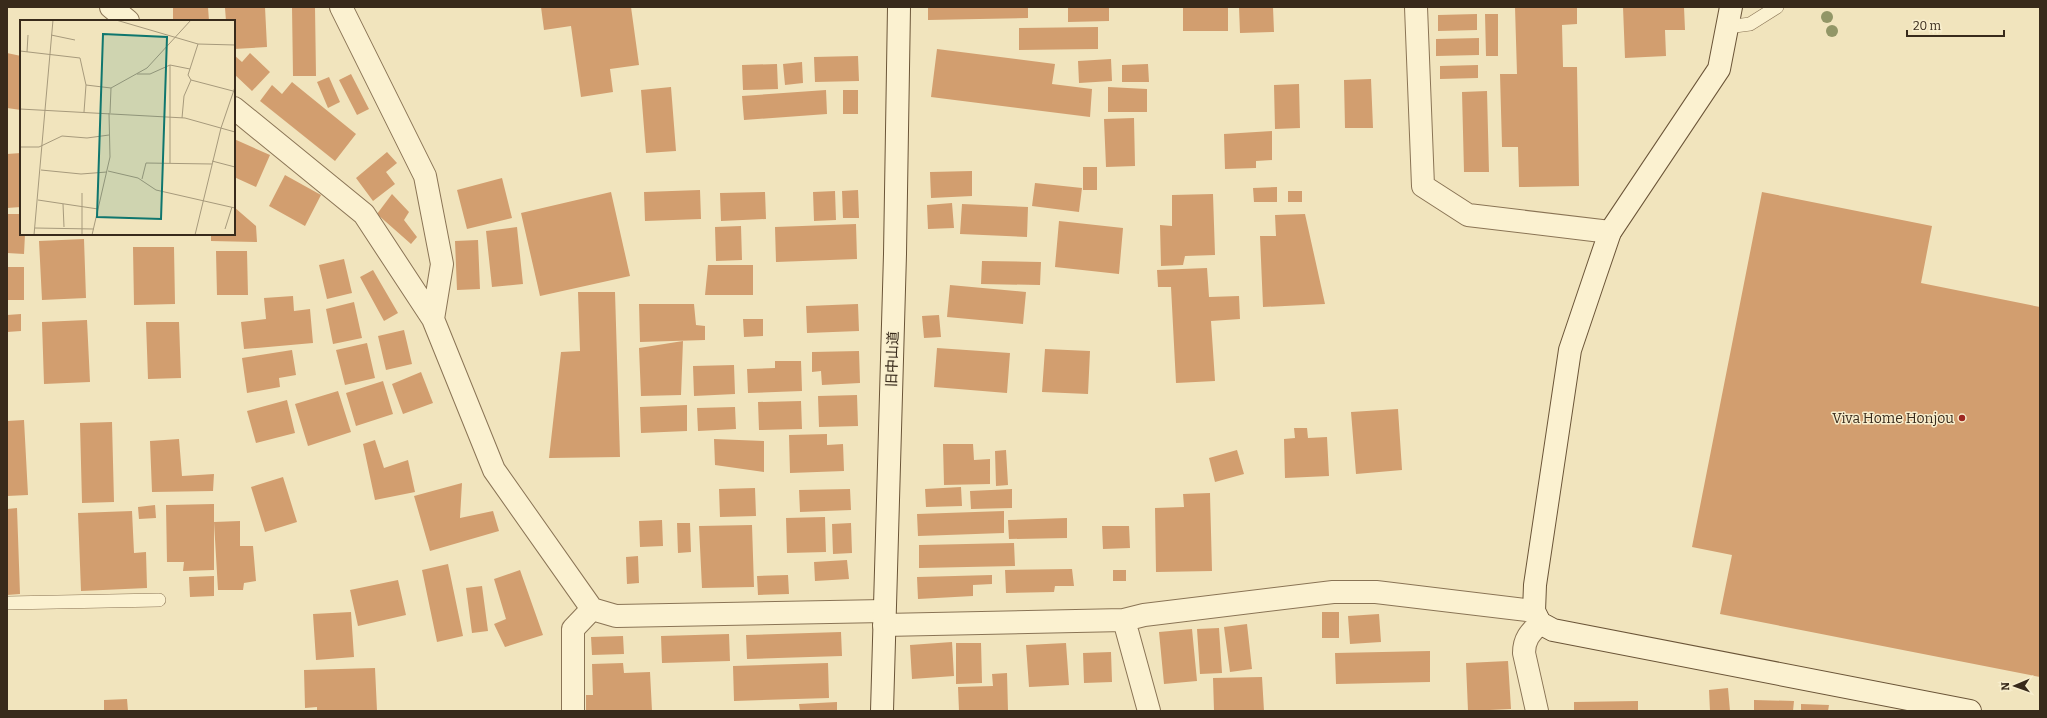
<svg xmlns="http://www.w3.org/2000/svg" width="2047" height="718" viewBox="0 0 2047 718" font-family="Bitter,'Noto Sans JP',serif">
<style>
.building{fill:#d29e6f}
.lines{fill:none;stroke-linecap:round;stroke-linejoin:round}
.lane-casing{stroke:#8a7455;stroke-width:14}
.street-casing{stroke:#8a7455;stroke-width:24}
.secondary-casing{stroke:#6b5538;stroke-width:24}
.lane{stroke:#fbf1d0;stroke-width:13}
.street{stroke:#fbf1d0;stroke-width:22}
.secondary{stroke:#fbf1d0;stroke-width:22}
.tree{fill:#929667}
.poi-dot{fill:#9d2721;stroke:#f8eecd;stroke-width:1.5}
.labels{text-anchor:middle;stroke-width:3;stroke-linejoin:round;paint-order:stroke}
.street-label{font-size:14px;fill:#382a1b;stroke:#f8eecd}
.poi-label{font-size:14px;fill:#382a1b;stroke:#f8eecd;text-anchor:end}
.inset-road{fill:none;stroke:#a79a7c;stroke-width:1}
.view{fill:#0f766e;fill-opacity:0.15;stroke:#0f766e;stroke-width:2}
.inset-edge{fill:none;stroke:#382a1b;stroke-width:2}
</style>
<rect width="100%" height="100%" fill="#f1e4bd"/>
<path class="building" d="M173 7H208L209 21H173Z
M265 7 267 47 234 49V21H226L225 8Z
M292 7H315L316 76H293Z
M541 7H631L639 65 610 69 613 92 581 97 571 26 544 30Z
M928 7H1028V18L928 20Z
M1068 7H1109V21L1068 22Z
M1183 7H1228V31H1183Z
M1239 7H1273L1274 32 1240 33Z
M1515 7H1577V24L1562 25 1563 67H1577L1579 186 1519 187 1518 147H1502L1500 74H1517Z
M1623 7H1684L1685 30H1665L1666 56 1625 58Z
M1477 14V30L1438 31V15Z
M1485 14H1498V56H1486Z
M1098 27V49L1019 50V28Z
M1479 38V55L1436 56V39Z
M937 49 1055 64 1052 84 1092 89 1090 117 931 97Z
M7 53 21 56V110L7 108Z
M250 53 270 72 252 91 234 74V55L242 62Z
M858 56 859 81 815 82 814 57Z
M1111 59 1112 81 1079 83 1078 61Z
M802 62 803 83 785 85 783 64Z
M777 64 778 89 743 90 742 65Z
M1148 64 1149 82H1122V65Z
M1478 65V78L1440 79V66Z
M351 74 369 109 357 115 339 80Z
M329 77 340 102 328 108 317 82Z
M1371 79 1373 128H1345L1344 80Z
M292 82 356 134 335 161 260 101 272 85 282 94Z
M1299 84 1300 128 1275 129 1274 85Z
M671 87 676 151 646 153 641 90Z
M1108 87 1147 89V112H1108Z
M826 90 827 114 744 120 742 96Z
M843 90H858V114H843Z
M1487 91 1489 172H1464L1462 92Z
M1134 118 1135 166 1106 167 1104 119Z
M1272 131V160L1256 161V168L1225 169 1224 134Z
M234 139 270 155 256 187 234 177Z
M387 152 397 163 386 172 395 184 373 201 356 178Z
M21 153V207L7 208V154Z
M1083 167H1097V190H1083Z
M972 171V196L931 198 930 172Z
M285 175 321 195 305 226 269 206Z
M502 178 512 218 467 229 457 190Z
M1035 183 1082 188 1079 212 1032 206Z
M1277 187V202H1254L1253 188Z
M700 190 701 219 645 221 644 192Z
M858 190 859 218H843L842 191Z
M835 191 836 220 814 221 813 192Z
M1288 191H1302V202H1288Z
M611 192 630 276 540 296 521 213Z
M765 192 766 219 721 221 720 193Z
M1762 192 1932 226 1921 283 2040 307V677L1720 614 1732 555 1692 547Z
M392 194 409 212 404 220 417 237 411 244 377 214Z
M1213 194 1215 255 1185 256 1183 265 1161 266 1160 225 1172 226V195Z
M952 203 954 228 928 229 927 205Z
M962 204 1028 207 1027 237 960 234Z
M234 207 256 226 257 242 211 241V234H234Z
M7 214H21V234H25L24 254 7 253Z
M1305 214 1325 304 1263 307 1260 236H1276L1275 215Z
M1059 221 1123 228 1119 274 1055 267Z
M856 224 857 259 776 262 775 227Z
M741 226 742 260 716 261 715 227Z
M517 227 523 284 492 287 486 231Z
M84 239 86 298 42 300 39 241Z
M478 240 480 289 457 290 455 241Z
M133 247H174L175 304 134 305Z
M216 251H247L248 295H217Z
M344 259 352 293 327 299 319 265Z
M982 261 1041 262 1040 285 981 284Z
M708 265H753V295H705Z
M7 267H24V300H7Z
M1207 268 1209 297 1239 296 1240 319 1211 321 1215 381 1176 383 1171 287H1158L1157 270Z
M373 270 398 313 384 321 360 277Z
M950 285 1026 292 1023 324 947 317Z
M578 292H615L620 457 549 458 561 352 580 351Z
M293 296 294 311 310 309 313 343 244 349 241 322 266 319 264 298Z
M354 302 362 338 333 344 326 309Z
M639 304H694L696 325 705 326V340L640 342Z
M858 304 859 331 807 333 806 306Z
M21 314V331L7 332V315Z
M939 315 941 337 924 338 922 316Z
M743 319H763V336L744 337Z
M87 320 90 382 44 384 42 322Z
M146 322H179L181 378 148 379Z
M404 330 412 364 386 370 378 336Z
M683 341 681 395 641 396 639 348Z
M367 343 375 378 345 385 336 350Z
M937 348 1010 353 1007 393 934 387Z
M1045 349 1090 351 1088 394 1042 392Z
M292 350 296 375 279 378 280 387 247 393 242 358Z
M859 351 860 383 822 385 821 371 812 372V352Z
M775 361H801L802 391 748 393 747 369 775 368Z
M734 365 735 394 694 396 693 366Z
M421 372 433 403 403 414 392 384Z
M383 381 393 414 356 426 346 393Z
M338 391 351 432 308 446 295 404Z
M857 395 858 426 819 427 818 396Z
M287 400 295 433 256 443 247 411Z
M801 401 802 429 759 430 758 402Z
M687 405V431L641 433 640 407Z
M735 407 736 429 698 431 697 408Z
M1398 409 1402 470 1356 474 1351 412Z
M24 420 28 495 7 496V421Z
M112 422 114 502 82 503 80 423Z
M1294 428H1307L1308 438 1327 437 1329 476 1285 478 1284 439 1295 438Z
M827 434V445L843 444 844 471 790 473 789 435Z
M179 439 182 476 214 474 213 491 152 492 150 441Z
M714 439 764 441V472L715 465Z
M375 440 384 468 408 460 415 492 375 500 363 444Z
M943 444H973L974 460 990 459V484L944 485Z
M1006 450 1008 485 996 486 995 451Z
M1237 450 1244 474 1215 482 1209 458Z
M283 477 297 522 265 532 251 487Z
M462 483 460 518 493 511 499 531 430 551 414 496Z
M961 487 962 506 926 507 925 489Z
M755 488 756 516 720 517 719 489Z
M850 489 851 510 800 512 799 490Z
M1012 489V508L971 509 970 491Z
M1210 493 1212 571 1156 572 1155 508 1184 507 1183 494Z
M214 504V570L183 571 184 562H167L166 505Z
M155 505 156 518 139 519 138 507Z
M17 508 20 594 7 595V509Z
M132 511 134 553 146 552 147 588 81 591 78 513Z
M1004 511V533L918 536 917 514Z
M825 517 826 552 787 553 786 518Z
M1067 518V538L1009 539 1008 520Z
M662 520 663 546 640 547 639 521Z
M240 521V546H253L256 581 244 583 243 590H218L214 522Z
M677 523H690L691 552 678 553Z
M851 523 852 553 833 554 832 524Z
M752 525 754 587 702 588 699 526Z
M1102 526H1129L1130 548 1103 549Z
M1014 543 1015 566 919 568V545Z
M638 556 639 583 627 584 626 557Z
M847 560 849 579 815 581 814 562Z
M448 564 463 636 437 642 422 570Z
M1072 569 1074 586H1055L1054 592 1006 593 1005 570Z
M520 570 543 635 505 647 494 624 506 619 494 579Z
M1113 570H1126V581H1113Z
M788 575 789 594 758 595 757 576Z
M992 575V584L973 585V596L918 599 917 577Z
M214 576V596L190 597 189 577Z
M398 580 406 615 358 626 350 590Z
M482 586 488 631 472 633 466 588Z
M351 612 354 657 316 660 313 614Z
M1322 612H1339V638H1322Z
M1379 614 1381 642 1350 644 1348 616Z
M1247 624 1252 669 1230 672 1224 627Z
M1219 628 1222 673 1200 674 1197 629Z
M1192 629 1197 681 1164 684 1159 632Z
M841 632 842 656 747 659 746 635Z
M729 634 730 661 662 663 661 636Z
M623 636 624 654 592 655 591 637Z
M952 642 954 676 912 679 910 645Z
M956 643H981L982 683 956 684Z
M1066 643 1069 685 1029 687 1026 645Z
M1430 651V682L1336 684 1335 653Z
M1111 652 1112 682 1084 683 1083 653Z
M1508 661 1511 709 1468 711 1466 663Z
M623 663 624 673 650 672 652 711H586V695H593L592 664Z
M828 663 829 698 734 701 733 666Z
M375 668 377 711H317V707L305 708 304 670Z
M1007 673 1008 711H959L958 687 993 686 992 674Z
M1262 677 1264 711H1214L1213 678Z
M1728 688 1730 711H1710L1709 690Z
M127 699 128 711H104V700Z
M1754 700 1794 701 1793 711H1754Z
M1638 701V711H1574V702Z
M837 702V711H800L799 704Z
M1801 704 1829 705 1828 711H1801Z"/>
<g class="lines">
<g class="lane-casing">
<path id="lane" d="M1727 27 1750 24 1777 7
M7 603 159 600"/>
</g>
<g class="street-casing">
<path id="street" d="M111 7 128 21
M341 7 425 176 442 264 433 319
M1416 7 1423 186 1468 215 1610 232
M234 108 364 214 433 319 494 470 592 609 616 616 884 611
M1124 620 1149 711
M884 625 1124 620 1144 615 1333 592H1376L1534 611
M573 711V629L592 609
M1537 711 1524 653C1524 639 1530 633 1540 623"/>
</g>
<g class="secondary-casing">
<path id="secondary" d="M1731 7 1719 69 1610 232 1595 276 1570 350 1535 585 1534 611 1540 623 1553 630 1970 711
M882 711 895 254 899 7"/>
</g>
<use href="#lane" class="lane"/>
<use href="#street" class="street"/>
<use href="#secondary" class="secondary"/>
</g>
<g class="tree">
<circle cx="1827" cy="17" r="6"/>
<circle cx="1832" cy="31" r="6"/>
</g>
<circle class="poi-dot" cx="1962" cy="418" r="4"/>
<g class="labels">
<g class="street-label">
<text transform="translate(892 359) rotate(-88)" y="5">旧中山道</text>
</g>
<g class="poi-label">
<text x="1954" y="423">Viva Home Honjou</text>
</g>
</g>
<g transform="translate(20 20)">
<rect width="215" height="215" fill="#f1e4bd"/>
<path class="inset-road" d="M96 0 178 24 215 25M31 15 55 20M178 24 168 55 171 60 213 71M0 31 60 38 66 65 64 92M7 32 8 15M150 45V143M117 54H130L150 45 170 49M66 65 91 68M0 89 165 98 215 112M25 90 33 0M90 93 91 68 127 48 171 0M162 98 164 76 171 60M0 127H19L42 116 67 118 89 115M192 141 215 147M21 150 61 154 87 152M88 151 118 158 136 170 215 188M122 159 126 143 192 144M62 173V215M18 180 78 189M43 184 44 207M15 208 74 209M205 209 212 187M14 215 25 90M72 215 90 137 89 93M175 215 201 108 215 67"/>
<path class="view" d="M83 14 147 17 141 199 77 197Z"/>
<rect width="215" height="215" class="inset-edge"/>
</g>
<rect width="2047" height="718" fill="none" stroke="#382a1b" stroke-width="16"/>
<g transform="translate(2015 686) rotate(268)" stroke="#f8eecd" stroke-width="3" paint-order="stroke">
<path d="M0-3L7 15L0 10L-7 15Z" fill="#382a1b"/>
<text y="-6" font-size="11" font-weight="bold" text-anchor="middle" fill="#382a1b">N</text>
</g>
<path d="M1907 30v6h97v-6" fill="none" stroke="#382a1b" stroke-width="2"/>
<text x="1913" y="30" font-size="12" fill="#382a1b" stroke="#f8eecd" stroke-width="3" paint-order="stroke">20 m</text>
</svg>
